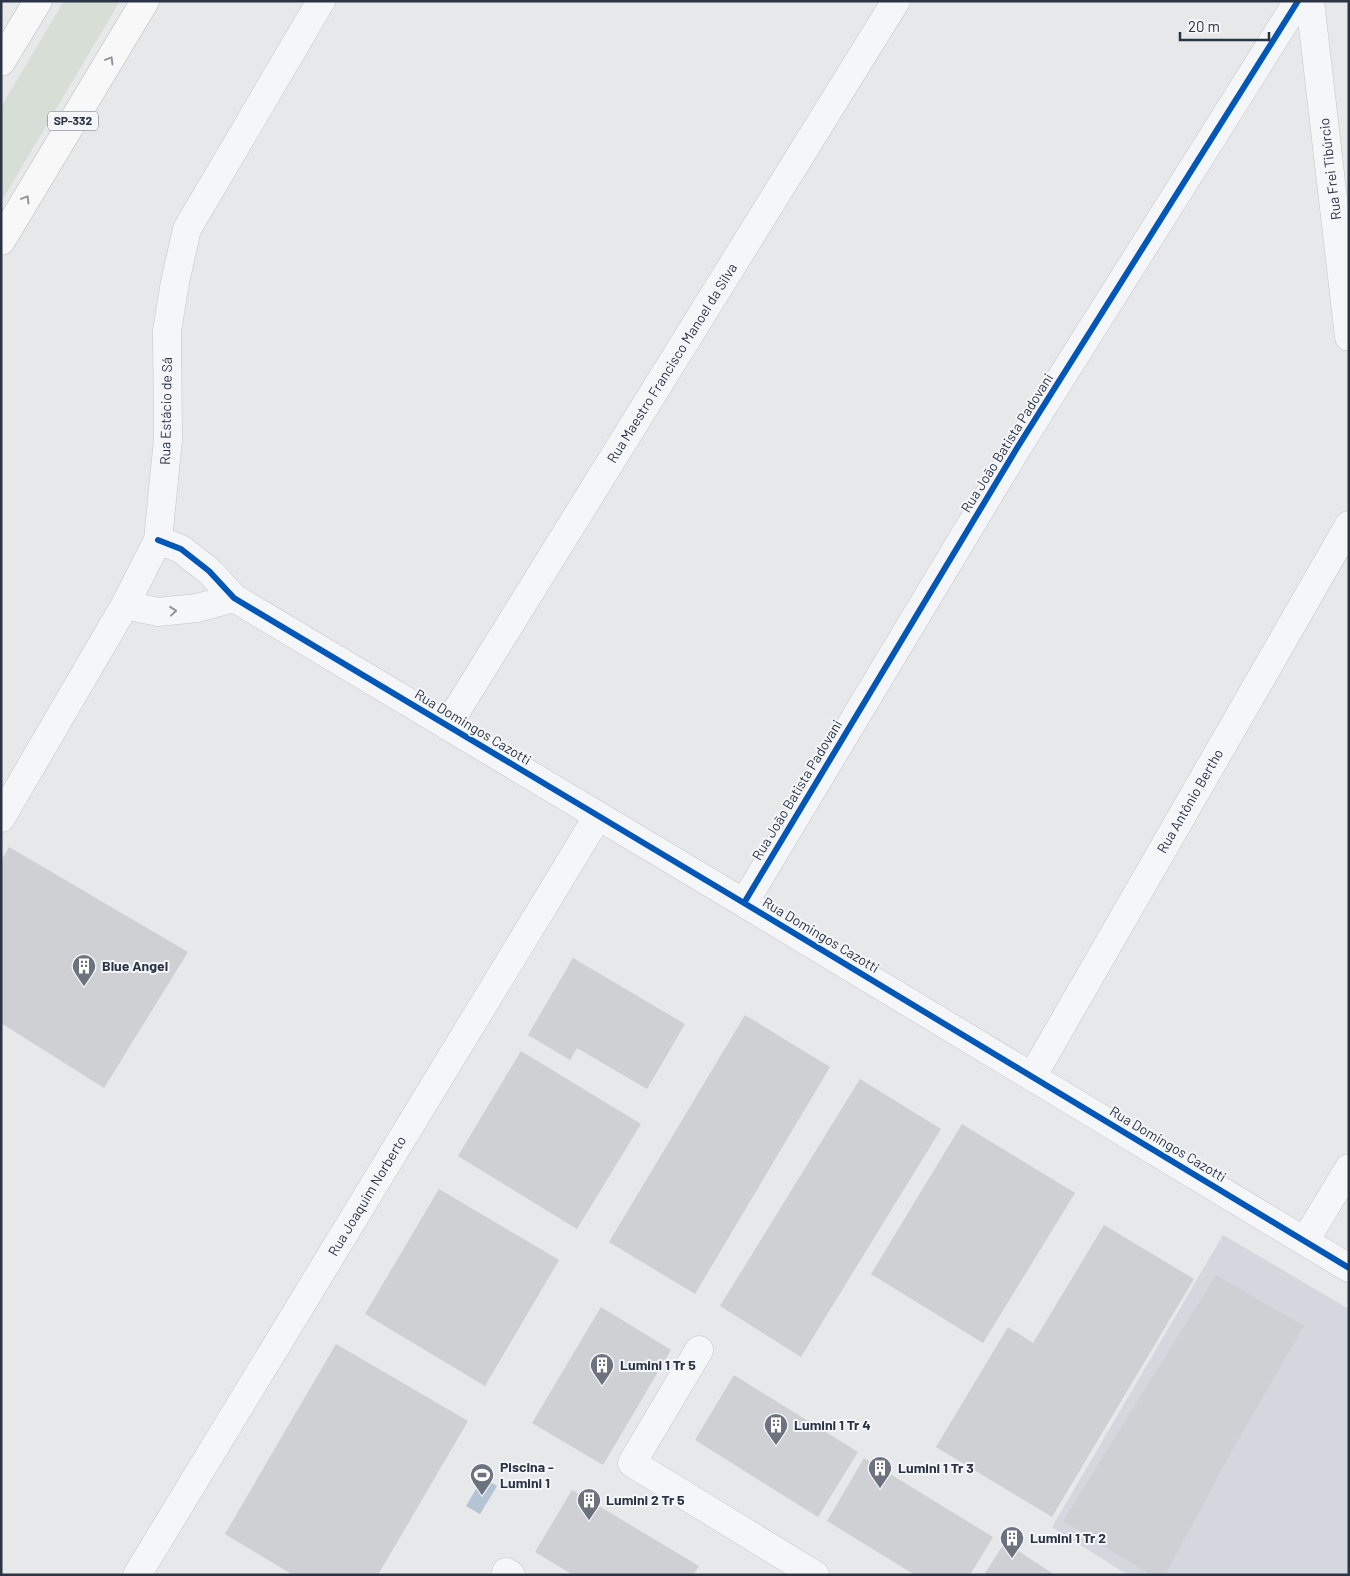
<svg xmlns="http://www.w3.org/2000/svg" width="1350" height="1576" viewBox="0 0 1350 1576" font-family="Barlow,sans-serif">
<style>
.built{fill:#d4d7dd}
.green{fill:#d6ded6}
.water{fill:#b4c4d5}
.building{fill:#ced0d3}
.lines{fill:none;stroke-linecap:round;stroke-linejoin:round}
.minor-casing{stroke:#c4c6c8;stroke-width:29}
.highway-casing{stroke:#b8bbbf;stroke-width:29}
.minor{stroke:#f5f6f7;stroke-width:28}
.highway{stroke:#f8f8f8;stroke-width:28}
.cycleway-casing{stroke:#f4f6f9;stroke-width:9}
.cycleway{stroke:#0057b8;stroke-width:6}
.oneway{stroke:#92969e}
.oneway2{stroke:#90959e}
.labels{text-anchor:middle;stroke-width:4;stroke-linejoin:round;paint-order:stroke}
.shield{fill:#f4f6f9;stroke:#676e7b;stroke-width:1}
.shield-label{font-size:12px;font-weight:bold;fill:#2b3445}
.street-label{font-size:14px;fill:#2b3445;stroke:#f4f6f9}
.poi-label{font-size:14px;font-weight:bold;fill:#2b3445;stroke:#f4f6f9;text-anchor:start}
</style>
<rect width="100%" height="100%" fill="#e6e8ea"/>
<path class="built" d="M1223 1235 1349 1309V1575H1128L1052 1527Z"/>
<path class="green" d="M64 1H120L1 202V107Z"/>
<path class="water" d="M483 1477 497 1486 480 1514 466 1506Z"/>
<path class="building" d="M9 847 188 952 104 1088 1 1023V861Z
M573 958 685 1024 647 1089 577 1048 570 1060 528 1035Z
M745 1015 830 1067 695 1294 609 1242Z
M521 1051 641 1124 577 1229 458 1156Z
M860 1079 941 1129 801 1357 720 1306Z
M962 1124 1075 1193 983 1343 871 1274Z
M439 1189 559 1260 485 1386 365 1314Z
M1104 1225 1194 1279 1052 1517 936 1447 1008 1327 1033 1343Z
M1216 1275 1304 1326 1234 1447 1165 1575H1151L1063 1521Z
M601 1307 671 1350 603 1465 532 1423Z
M336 1344 468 1421 378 1575H293L225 1534Z
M734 1375 858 1452 818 1517 695 1440Z
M864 1458 993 1537 970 1575H915L827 1521Z
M572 1490 699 1566 693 1575H573L535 1552Z
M1005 1542 1055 1575H984Z"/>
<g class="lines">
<g class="minor-casing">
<path id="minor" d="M1310 1 1349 337
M158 540 181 549 209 571 234 598 744 903 1349 1268
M125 605 158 612 197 608 234 598
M447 726 896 1
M1 818 125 605 158 540 168 439 167 331 175 282 187 229 321 1
M744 903 1017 448 1298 1
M1032 1077 1349 525
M1305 1241 1349 1168
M699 1350 632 1463 815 1575
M506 1572 511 1575
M137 1575 598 816"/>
</g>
<g class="highway-casing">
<path id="highway" d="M1 62 38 1
M1 241 145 1"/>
</g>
<use href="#minor" class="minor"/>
<use href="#highway" class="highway"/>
<g class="cycleway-casing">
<path id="cycleway" d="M158 540 181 549 209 571 234 598 744 903 1349 1268
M744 903 1017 448 1298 1"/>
</g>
<use href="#cycleway" class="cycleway"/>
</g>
<defs><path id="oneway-chevron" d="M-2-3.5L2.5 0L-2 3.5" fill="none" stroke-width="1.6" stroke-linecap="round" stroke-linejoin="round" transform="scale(1.25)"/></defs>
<g class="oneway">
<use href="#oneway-chevron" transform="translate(110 60) rotate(-59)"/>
<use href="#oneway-chevron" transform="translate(26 199) rotate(-59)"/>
</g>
<use class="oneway2" href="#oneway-chevron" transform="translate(173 611) rotate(-6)"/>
<defs>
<g id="building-pin" transform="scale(1.25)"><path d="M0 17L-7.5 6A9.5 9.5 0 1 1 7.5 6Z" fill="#6c737f" stroke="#f4f6f9"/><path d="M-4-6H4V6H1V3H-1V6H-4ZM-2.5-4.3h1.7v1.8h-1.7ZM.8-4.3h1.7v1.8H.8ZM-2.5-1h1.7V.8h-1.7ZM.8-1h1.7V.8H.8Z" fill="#fff"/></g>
<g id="stadium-pin" transform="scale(1.25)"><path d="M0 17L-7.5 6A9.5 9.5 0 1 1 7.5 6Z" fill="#6c737f" stroke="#f4f6f9"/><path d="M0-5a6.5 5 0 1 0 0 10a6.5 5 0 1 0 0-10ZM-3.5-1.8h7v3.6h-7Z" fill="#fff"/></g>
</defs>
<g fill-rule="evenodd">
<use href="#building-pin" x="84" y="966"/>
<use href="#building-pin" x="602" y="1365"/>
<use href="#building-pin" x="776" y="1425"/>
<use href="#building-pin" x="880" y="1468"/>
<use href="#stadium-pin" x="482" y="1475"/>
<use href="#building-pin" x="589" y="1500"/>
<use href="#building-pin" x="1012" y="1538"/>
</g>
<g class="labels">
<rect class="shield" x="48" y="111.5" width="50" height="19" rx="4"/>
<g class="shield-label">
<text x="73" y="125">SP-332</text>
</g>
<g class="street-label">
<text transform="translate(1330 169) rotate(-97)" y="5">Rua Frei Tibúrcio</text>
<text transform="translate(672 363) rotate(-58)" y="5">Rua Maestro Francisco Manoel da Silva</text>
<text transform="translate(166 411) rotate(-89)" y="5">Rua Estácio de Sá</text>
<text transform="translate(1007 443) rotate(-58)" y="5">Rua João Batista Padovani</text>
<text transform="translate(473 727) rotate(31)" y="5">Rua Domingos Cazotti</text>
<text transform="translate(797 790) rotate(-59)" y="5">Rua João Batista Padovani</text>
<text transform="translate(1190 801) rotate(-60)" y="5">Rua Antônio Bertho</text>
<text transform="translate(821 935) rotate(31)" y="5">Rua Domingos Cazotti</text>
<text transform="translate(1168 1144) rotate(31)" y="5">Rua Domingos Cazotti</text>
<text transform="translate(367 1196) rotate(-59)" y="5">Rua Joaquim Norberto</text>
</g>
<g class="poi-label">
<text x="102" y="971">Blue Angel</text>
<text x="620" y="1370">Lumini 1 Tr 5</text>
<text x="794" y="1430">Lumini 1 Tr 4</text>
<text x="500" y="1472">Piscina -<tspan x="500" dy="16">Lumini 1</tspan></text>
<text x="898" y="1473">Lumini 1 Tr 3</text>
<text x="606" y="1505">Lumini 2 Tr 5</text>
<text x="1030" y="1543">Lumini 1 Tr 2</text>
</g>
</g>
<rect width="1350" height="1576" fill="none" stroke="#2b3445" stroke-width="5"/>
<path d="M1180 32v8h89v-8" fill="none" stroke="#2b3445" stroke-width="2.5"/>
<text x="1188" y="32" font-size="15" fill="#2b3445" stroke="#f4f6f9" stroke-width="4" paint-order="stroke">20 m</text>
</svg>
